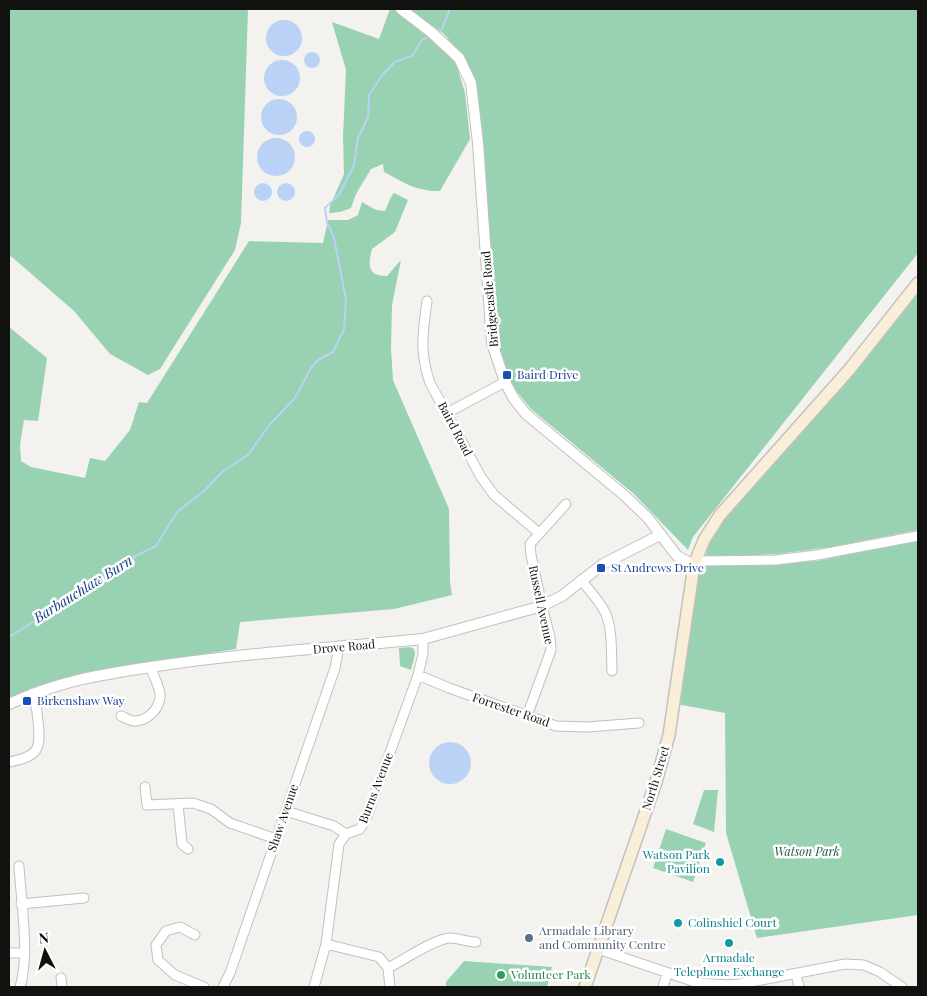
<svg xmlns="http://www.w3.org/2000/svg" width="927" height="996" viewBox="0 0 927 996" font-family="'Playfair Display',serif">
<style>
.green{fill:#98d2b3}
.water{fill:#bad2f5}
.lines{fill:none;stroke-linecap:round;stroke-linejoin:round}
.stream{stroke:#bad2f5;stroke-width:2}
.minor-casing{stroke:#c2c1be;stroke-width:11}
.tertiary-casing{stroke:#c2c1be;stroke-width:12}
.secondary-casing{stroke:#c2c1be;stroke-width:14}
.minor{stroke:#fff;stroke-width:9}
.tertiary{stroke:#fff;stroke-width:10}
.secondary{stroke:#f9eed7;stroke-width:11}
.transit-dot{fill:#1a4fb4;stroke:#fff;stroke-width:2}
.culture-dot{fill:#0f9aa8;stroke:#fff;stroke-width:2}
.service-dot{fill:#5c6f8a;stroke:#fff;stroke-width:2}
.leisure-dot{fill:#2e9e5b;stroke:#fff;stroke-width:2}
.labels{text-anchor:middle;stroke-width:5;stroke-linejoin:round;paint-order:stroke}
.street-label{font-size:12px;fill:#111110;stroke:#fff}
.transit-label{font-size:12px;fill:#164399;stroke:#fff;text-anchor:start}
.park-label{font-size:12px;font-style:italic;fill:#215a41;stroke:#fff}
.culture-label{font-size:12px;fill:#0d838f;stroke:#fff;text-anchor:end}
.service-label{font-size:12px;fill:#4e5e75;stroke:#fff;text-anchor:start}
.leisure-label{font-size:12px;fill:#27864d;stroke:#fff;text-anchor:start}
.water-label{font-size:14px;font-style:italic;fill:#0e3d80;stroke:#fff}
</style>
<rect width="100%" height="100%" fill="#f3f2ef"/>
<path class="green" d="M9 9H248L241 223 235 250 160 369 148 375 110 354 74 311 12 257 9 256Z
M390 9H394L435 41 456 63 465 93 470 139 440 191C415 191 405 183 384 172L383 164 371 169 356 194 351 208 340 212 329 213 330 206 344 174 343 137 346 70 332 22 379 39Z
M406 9H918V253L693 537 688 550 634 494 531 409 509 382 499 347 473 78 462 55 443 33Z
M394 193 408 200 395 232 372 249C368 264 367 276 387 276L401 260 392 305 391 349 393 380 449 509 450 581 452 595 394 609 240 622 236 649 83 673 37 686 9 699V327L47 358 38 421 24 420 20 445 21 461 31 467 85 478 90 458 105 461 130 430 139 402 147 403 249 241 323 243 328 220H348L358 215 362 202 376 210 385 211 391 197Z
M918 290V530L831 547 778 554 711 557 706 555 711 535 865 359Z
M918 540V915L757 938 726 833 725 713 677 704 699 566 817 561Z
M410 647 414 649 415 655 411 670 400 666 399 648Z
M704 790H718L714 832 693 824Z
M666 829 706 843 693 882 653 868Z
M464 961 552 967 547 987H446V982Z"/>
<path class="water" d="M266 38a18 18 0 1 1 36 0a18 18 0 1 1-36 0Z
M304 60a8 8 0 1 1 16 0a8 8 0 1 1-16 0Z
M264 78a18 18 0 1 1 36 0a18 18 0 1 1-36 0Z
M261 117a18 18 0 1 1 36 0a18 18 0 1 1-36 0Z
M299 139a8 8 0 1 1 16 0a8 8 0 1 1-16 0Z
M257 157a19 19 0 1 1 38 0a19 19 0 1 1-38 0Z
M254 192a9 9 0 1 1 18 0a9 9 0 1 1-18 0Z
M277 192a9 9 0 1 1 18 0a9 9 0 1 1-18 0Z
M429 763a21 21 0 1 1 42 0a21 21 0 1 1-42 0Z"/>
<g class="lines">
<path class="stream" d="M9 10 10 9
M436 33 442 29 450 9
M9 637 49 612 113 567 156 546 177 512 204 491 223 471 248 455 270 424 295 398 311 368 318 360 333 352 344 329 346 299 334 238 327 222 325 208 339 195 354 165 358 138 368 117 369 95 383 74 395 62 412 56 422 40 429 36"/>
<g class="minor-casing">
<path id="minor" d="M427 301C423 333 419 351 430 383L481 477 494 495 539 533
M447 413 505 382
M695 561 776 560 817 555 918 536
M581 580C589 590 599 600 605 612 613 629 611 653 612 671
M418 675 449 688 556 726 587 727 639 723
M121 716C126 718 132 722 136 721 148 720 159 709 160 697 161 688 153 677 151 667
M527 716 551 650 550 637 542 606 531 555 530 544 566 504
M9 762C39 756 41 750 38 721 37 711 36 702 33 693
M145 787 147 805 193 803 211 809 230 823 276 839
M178 804 182 844 188 849
M286 811 334 826 346 834
M19 866C21 901 30 955 20 987
M21 904 84 898
M195 935 180 927 166 931 156 945 158 960 175 975 204 987
M326 944 379 957 388 968 390 987
M598 949 698 983 728 985 740 984 845 964 864 965 880 972 902 987
M9 953H25
M388 968C404 960 432 940 449 938 456 937 467 942 476 942
M796 974 799 987
M61 978 62 987
M223 987 230 973 335 668 339 647
M314 987 326 944 339 844 346 834 360 829 367 816 418 675 423 654V639
M663 987 667 973"/>
</g>
<g class="tertiary-casing">
<path id="tertiary" d="M401 9 431 32 459 58 471 83 478 143 492 343 505 382 514 399 526 414 624 495 648 518 677 556 694 565
M9 704C59 681 98 675 151 667 241 653 332 648 423 639L542 606 562 596 603 564 660 535"/>
</g>
<g class="secondary-casing">
<path id="secondary" d="M585 987 656 782 669 735 694 565 704 540 720 515 849 370 918 283"/>
</g>
<use href="#minor" class="minor"/>
<use href="#tertiary" class="tertiary"/>
<use href="#secondary" class="secondary"/>
</g>
<g class="transit-dot">
<rect x="502" y="370" width="10" height="10" rx="2.5"/>
<rect x="596" y="563" width="10" height="10" rx="2.5"/>
<rect x="22" y="696" width="10" height="10" rx="2.5"/>
</g>
<g class="culture-dot">
<circle cx="720" cy="862" r="5"/>
<circle cx="678" cy="923" r="5"/>
<circle cx="729" cy="943" r="5"/>
</g>
<circle class="service-dot" cx="529" cy="938" r="5"/>
<circle class="leisure-dot" cx="501" cy="975" r="5"/>
<g class="labels">
<g class="street-label">
<text transform="translate(490 299) rotate(-95)" y="4">Bridgecastle Road</text>
<text transform="translate(455 429) rotate(62)" y="4">Baird Road</text>
<text transform="translate(541 605) rotate(78)" y="4">Russell Avenue</text>
<text transform="translate(344 647) rotate(-5)" y="4">Drove Road</text>
<text transform="translate(511 710) rotate(19)" y="4">Forrester Road</text>
<text transform="translate(656 778) rotate(-73)" y="4">North Street</text>
<text transform="translate(376 788) rotate(-69)" y="4">Burns Avenue</text>
<text transform="translate(283 818) rotate(-71)" y="4">Shaw Avenue</text>
</g>
<g class="transit-label">
<text x="517" y="379">Baird Drive</text>
<text x="611" y="572">St Andrews Drive</text>
<text x="37" y="705">Birkenshaw Way</text>
</g>
<g class="park-label">
<text x="807" y="856">Watson Park</text>
</g>
<g class="culture-label">
<text x="710" y="859">Watson Park<tspan x="710" dy="14">Pavilion</tspan></text>
<text x="688" y="927" text-anchor="start">Colinshiel Court</text>
<text x="729" y="962" text-anchor="middle">Armadale<tspan x="729" dy="14">Telephone Exchange</tspan></text>
</g>
<g class="service-label">
<text x="539" y="935">Armadale Library<tspan x="539" dy="14">and Community Centre</tspan></text>
</g>
<g class="leisure-label">
<text x="511" y="979">Volunteer Park</text>
</g>
<g class="water-label">
<text transform="translate(83 589) rotate(-32)" y="5">Barbauchlaw Burn</text>
</g>
</g>
<rect width="927" height="996" fill="none" stroke="#111110" stroke-width="20"/>
<g transform="translate(45 951) rotate(354)" stroke="#ffffff" stroke-width="4" paint-order="stroke">
<path d="M0-4L9 19L0 12L-9 19Z" fill="#111110"/>
<text y="-8" font-size="14" font-weight="bold" text-anchor="middle" fill="#111110">N</text>
</g>
</svg>
